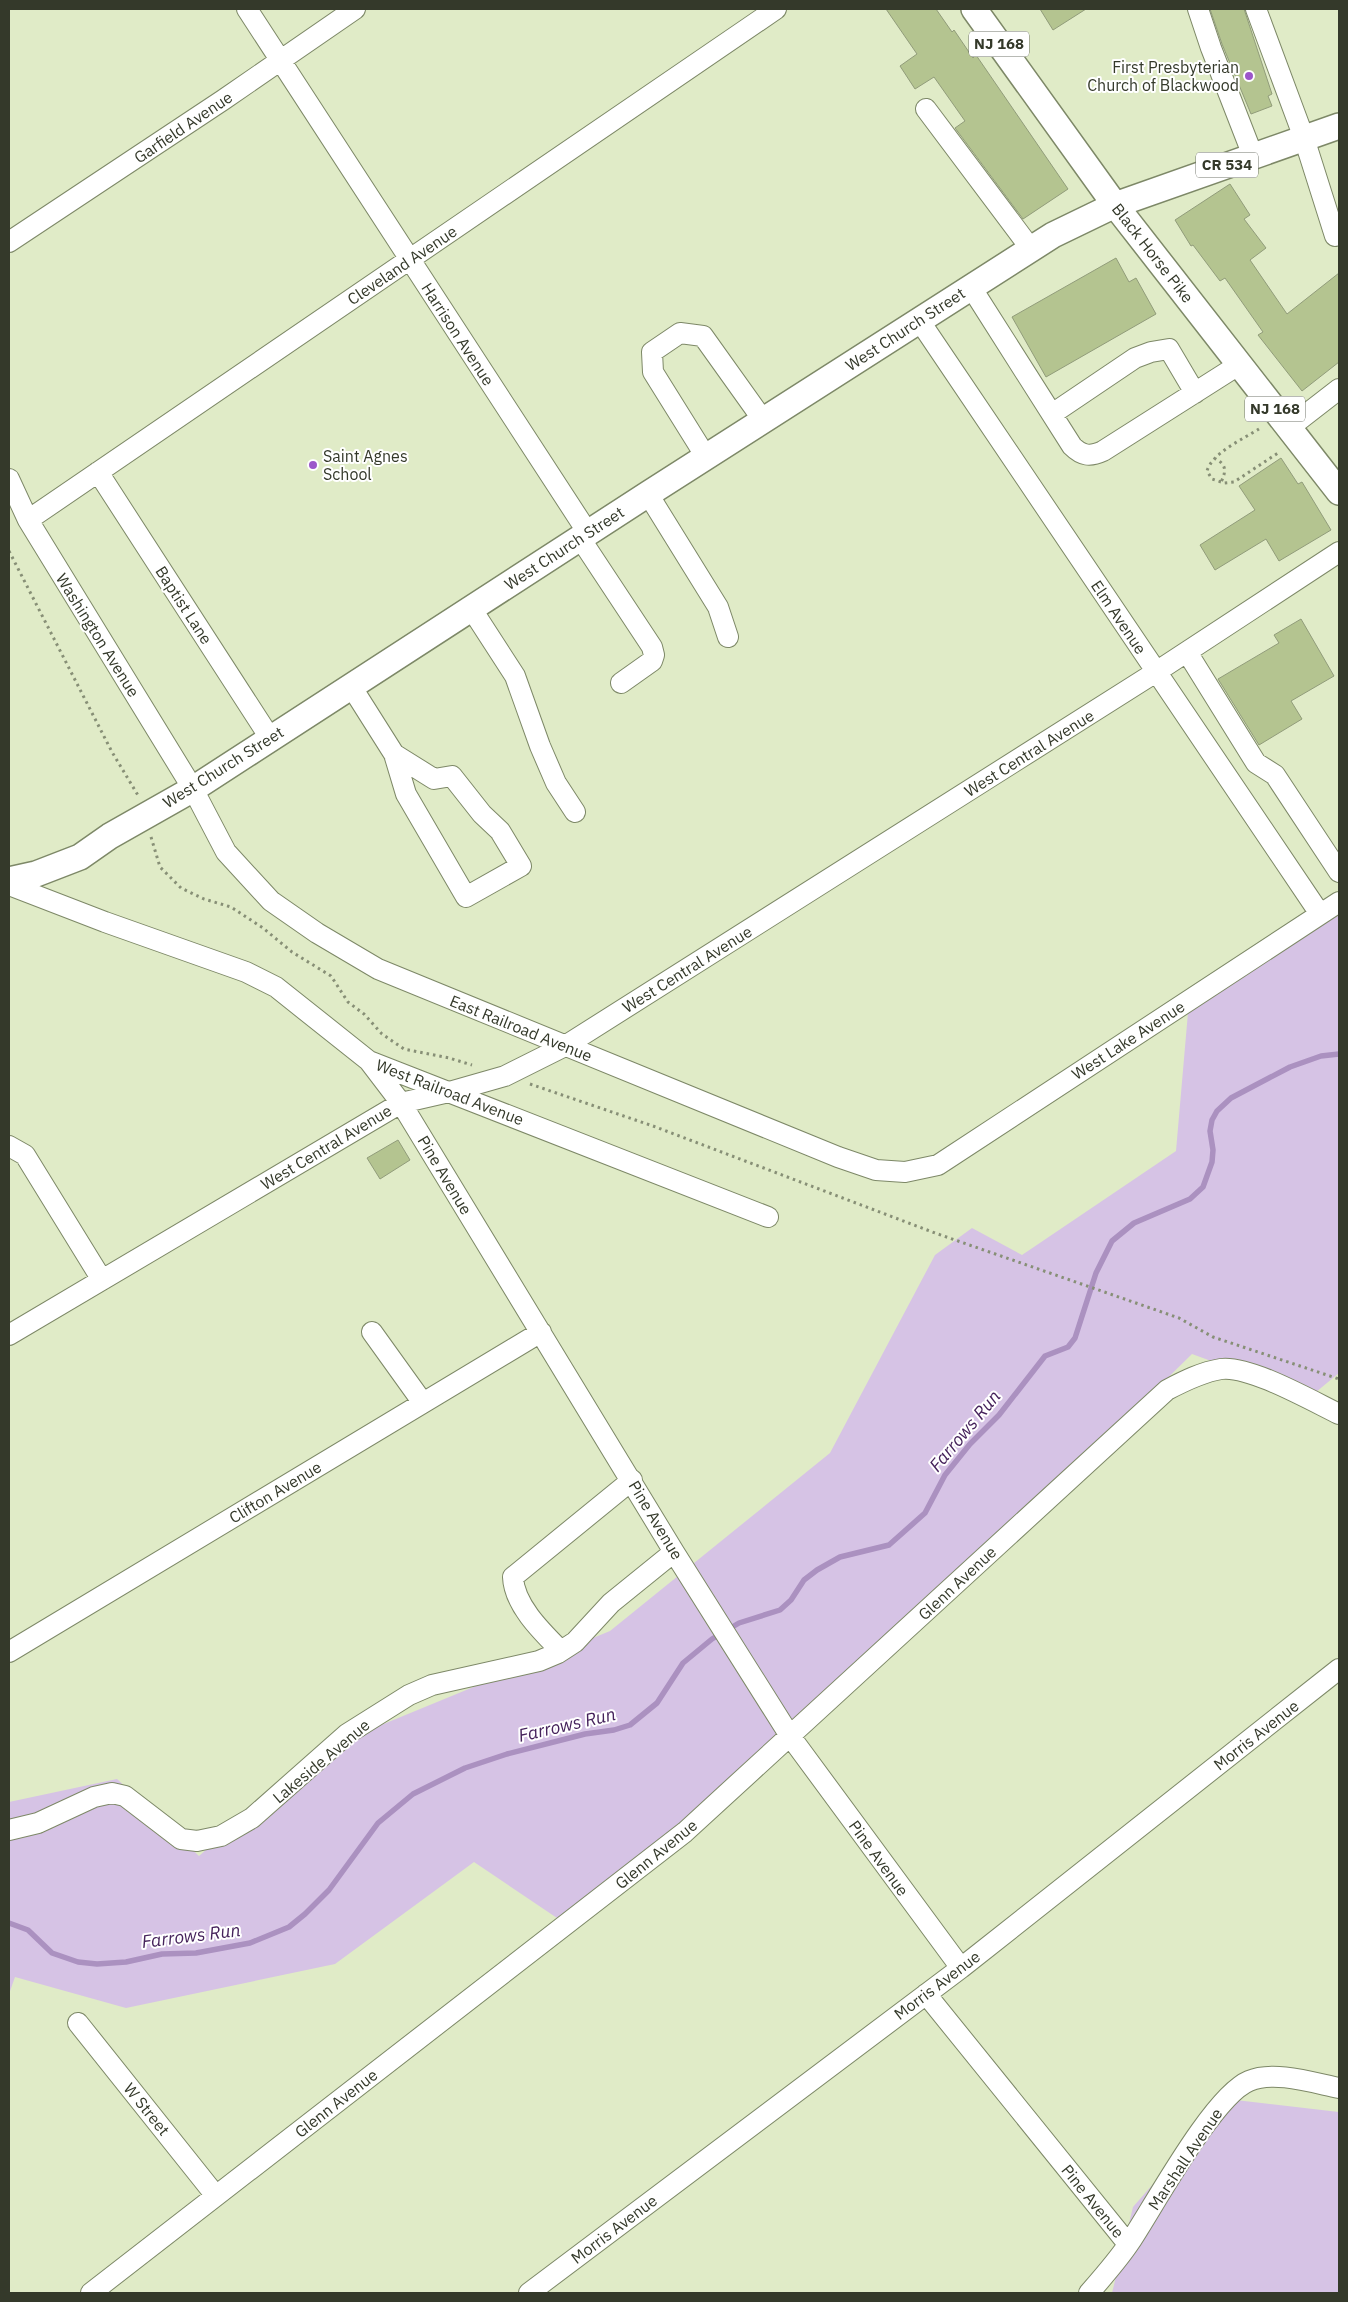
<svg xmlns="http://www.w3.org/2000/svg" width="1348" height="2302" viewBox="0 0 1348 2302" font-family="'IBM Plex Sans',sans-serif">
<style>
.green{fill:#d6c3e5}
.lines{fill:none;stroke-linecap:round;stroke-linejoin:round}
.stream{stroke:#ab91c0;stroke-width:5.5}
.building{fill:#b4c490;stroke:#919c7a}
.minor-casing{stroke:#7d8867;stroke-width:22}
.major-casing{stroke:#7d8867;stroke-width:28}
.path{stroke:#878f76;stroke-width:3;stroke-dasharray:2.5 4;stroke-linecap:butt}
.minor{stroke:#fff;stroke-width:20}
.major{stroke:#fff;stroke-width:25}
.poi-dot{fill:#9c56ca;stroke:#fff;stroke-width:2}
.labels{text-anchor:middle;stroke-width:4;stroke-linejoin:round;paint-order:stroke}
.shield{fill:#fff;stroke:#71746a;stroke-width:1}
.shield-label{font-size:15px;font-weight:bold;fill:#34392a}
.poi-label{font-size:16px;fill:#34392a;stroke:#fff;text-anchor:end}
.street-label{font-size:16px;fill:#34392a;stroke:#fff}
.water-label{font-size:18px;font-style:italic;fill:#45225b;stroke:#fff}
</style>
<rect width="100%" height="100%" fill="#e0ebc7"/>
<path class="green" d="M1339 907V1373L1310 1397 1192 1354 815 1724 560 1920 474 1862 335 1964 126 2008 15 1977 9 1994V1802L117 1779 199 1856 318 1751 610 1631 830 1453 935 1255 972 1228 1022 1255 1176 1151 1189 1001Z
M1227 2099 1339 2112V2293H1112L1133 2207Z"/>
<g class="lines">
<path class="stream" d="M9 1923 28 1930 52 1953 78 1962 97 1964 126 1962 162 1954 196 1953 250 1943 289 1927 305 1914 329 1890 378 1823 413 1794 465 1768 507 1754 585 1734 614 1730 630 1725 657 1703 683 1663 712 1639 739 1623 780 1610 791 1600 804 1580 817 1570 840 1557 889 1545 925 1513 945 1475 970 1444 999 1415 1045 1356 1068 1347 1075 1338 1096 1273 1112 1241 1134 1223 1190 1199 1203 1187 1212 1162 1213 1150 1210 1131 1212 1120 1217 1111 1231 1098 1290 1067 1321 1056 1339 1054"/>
</g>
<path class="building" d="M886 9H936L952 32 954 30 973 58 976 55 1068 189 1023 219 955 128 965 121 934 77 915 89 900 66 917 54Z
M1040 9H1086L1053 30Z
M1210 9H1244L1272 94 1268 96 1272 106 1251 114 1222 44Z
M1230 184 1250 215 1244 219 1266 248 1250 260 1287 314 1339 273V362L1302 391 1258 335 1263 332 1225 278 1220 281 1193 245 1191 246 1175 220Z
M1116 258 1129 282 1136 278 1156 314 1046 377 1012 317Z
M1281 458 1298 484 1302 482 1331 530 1279 561 1266 539 1215 570 1200 545 1255 510 1239 486Z
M1301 619 1334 676 1291 701 1302 719 1259 745 1218 679 1279 643 1274 635Z
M398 1140 410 1160 380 1179 367 1158Z"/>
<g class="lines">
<g class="minor-casing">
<path id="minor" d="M247 9 588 533
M1198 9 1211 48 1253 156
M1256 9 1304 138 1335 236
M926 109 1031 249
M9 242 223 100 355 9
M971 287 1072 446C1082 456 1090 457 1103 451L1240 364
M919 320 1320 914
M1052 414 1135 358 1151 352 1169 349 1195 393
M1290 427 1339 389
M706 457 653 372 652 352 680 333 703 336 763 420
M98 472 270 738
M9 479 28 520 193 789 226 852 271 901 317 933 378 969 838 1157 876 1170 905 1172 938 1165 1339 902
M648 494 718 607 728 637
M28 520 776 9
M580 538 652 647 654 655 652 661 621 683
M471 608 515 676 540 746 556 783 575 812
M1187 652 1256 763 1275 775 1339 872
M351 686 394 754 406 794 466 897 521 866 500 831 482 814 452 776 434 779 394 754
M9 885 105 922 246 972 276 987 369 1061 768 1217
M369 1061 401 1103 674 1552 790 1736 961 1968
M9 1146 25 1155 102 1280
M372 1332 423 1403
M9 1335 401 1103 449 1092 505 1076 565 1046 1156 672 1339 552
M561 1651C542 1632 514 1605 513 1577L632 1480
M9 1652 541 1332
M9 1830 38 1823 94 1797 112 1793 125 1796 181 1839 197 1841 221 1836 252 1818 347 1734 409 1695 432 1685 539 1661 558 1653 575 1642 611 1603 674 1552
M926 1994 1128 2244
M78 2023 216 2196
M91 2293 685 1832 1167 1390C1184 1381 1202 1372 1221 1369 1249 1365 1312 1401 1339 1414
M529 2293 961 1968 1339 1669
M1089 2293C1103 2277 1118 2260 1130 2242 1154 2206 1213 2096 1249 2081 1274 2070 1314 2083 1339 2088"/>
</g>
<g class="major-casing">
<path id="major" d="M974 9 1115 205 1339 492
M9 880 36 874 80 857 110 836 193 789 648 494 1053 235 1115 205 1339 126"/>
</g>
<path class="path" d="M1259 429C1243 439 1212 453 1207 471L1212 479 1224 483 1234 482 1278 453
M1214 458C1226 464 1227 470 1221 482
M9 551 112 752 139 797
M151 837 160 867 181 888 204 899 231 907 263 928 292 952 331 976 348 1002 364 1014 382 1034 404 1049 449 1058 472 1065
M530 1084 653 1126 935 1233 1179 1318 1213 1337 1339 1379"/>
<use href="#minor" class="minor"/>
<use href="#major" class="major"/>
</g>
<g class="poi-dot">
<circle cx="1249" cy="76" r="5"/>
<circle cx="313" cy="465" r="5"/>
</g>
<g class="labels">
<g class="shield">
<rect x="969" y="31.5" width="60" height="25" rx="4"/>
<rect x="1196" y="152.5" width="62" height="25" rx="4"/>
<rect x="1245" y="396.5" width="60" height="25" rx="4"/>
</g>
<g class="shield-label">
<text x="999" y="49">NJ 168</text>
<text x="1227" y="170">CR 534</text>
<text x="1275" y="414">NJ 168</text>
</g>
<g class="poi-label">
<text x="1239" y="73">First Presbyterian<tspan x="1239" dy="18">Church of Blackwood</tspan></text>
<text x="323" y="462" text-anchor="start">Saint Agnes<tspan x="323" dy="18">School</tspan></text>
</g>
<g class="street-label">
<text transform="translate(183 127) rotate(-34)" y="6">Garfield Avenue</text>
<text transform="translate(1153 253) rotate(52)" y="6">Black Horse Pike</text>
<text transform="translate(402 265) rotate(-34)" y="6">Cleveland Avenue</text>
<text transform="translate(905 329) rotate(-33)" y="6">West Church Street</text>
<text transform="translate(458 334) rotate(57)" y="6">Harrison Avenue</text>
<text transform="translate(564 548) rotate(-33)" y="6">West Church Street</text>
<text transform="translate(184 605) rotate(57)" y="6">Baptist Lane</text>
<text transform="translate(1119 617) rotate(56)" y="6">Elm Avenue</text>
<text transform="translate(98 635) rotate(58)" y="6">Washington Avenue</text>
<text transform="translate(1029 753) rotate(-32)" y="6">West Central Avenue</text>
<text transform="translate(223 767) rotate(-32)" y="6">West Church Street</text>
<text transform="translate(687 969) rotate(-32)" y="6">West Central Avenue</text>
<text transform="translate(521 1028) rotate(22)" y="6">East Railroad Avenue</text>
<text transform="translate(1128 1040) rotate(-33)" y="6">West Lake Avenue</text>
<text transform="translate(450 1092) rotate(21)" y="6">West Railroad Avenue</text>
<text transform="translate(326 1147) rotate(-31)" y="6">West Central Avenue</text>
<text transform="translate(445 1175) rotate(59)" y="6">Pine Avenue</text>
<text transform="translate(275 1492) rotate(-31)" y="6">Clifton Avenue</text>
<text transform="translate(656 1520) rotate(59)" y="6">Pine Avenue</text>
<text transform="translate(957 1583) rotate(-43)" y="6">Glenn Avenue</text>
<text transform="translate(1256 1735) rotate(-38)" y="6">Morris Avenue</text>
<text transform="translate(321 1761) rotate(-40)" y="6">Lakeside Avenue</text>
<text transform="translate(656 1854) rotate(-39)" y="6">Glenn Avenue</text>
<text transform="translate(879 1858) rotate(54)" y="6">Pine Avenue</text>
<text transform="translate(937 1985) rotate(-37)" y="6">Morris Avenue</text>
<text transform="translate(336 2103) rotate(-38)" y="6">Glenn Avenue</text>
<text transform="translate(147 2109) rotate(51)" y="6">W Street</text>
<text transform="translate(1185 2159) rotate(-56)" y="6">Marshall Avenue</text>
<text transform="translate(1093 2201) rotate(51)" y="6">Pine Avenue</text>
<text transform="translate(614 2229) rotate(-37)" y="6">Morris Avenue</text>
</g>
<g class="water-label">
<text transform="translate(965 1431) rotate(-50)" y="6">Farrows Run</text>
<text transform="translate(567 1725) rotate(-13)" y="6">Farrows Run</text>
<text transform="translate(191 1936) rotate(-7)" y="6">Farrows Run</text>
</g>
</g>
<rect width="1348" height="2302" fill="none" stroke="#34392a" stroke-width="20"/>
</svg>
